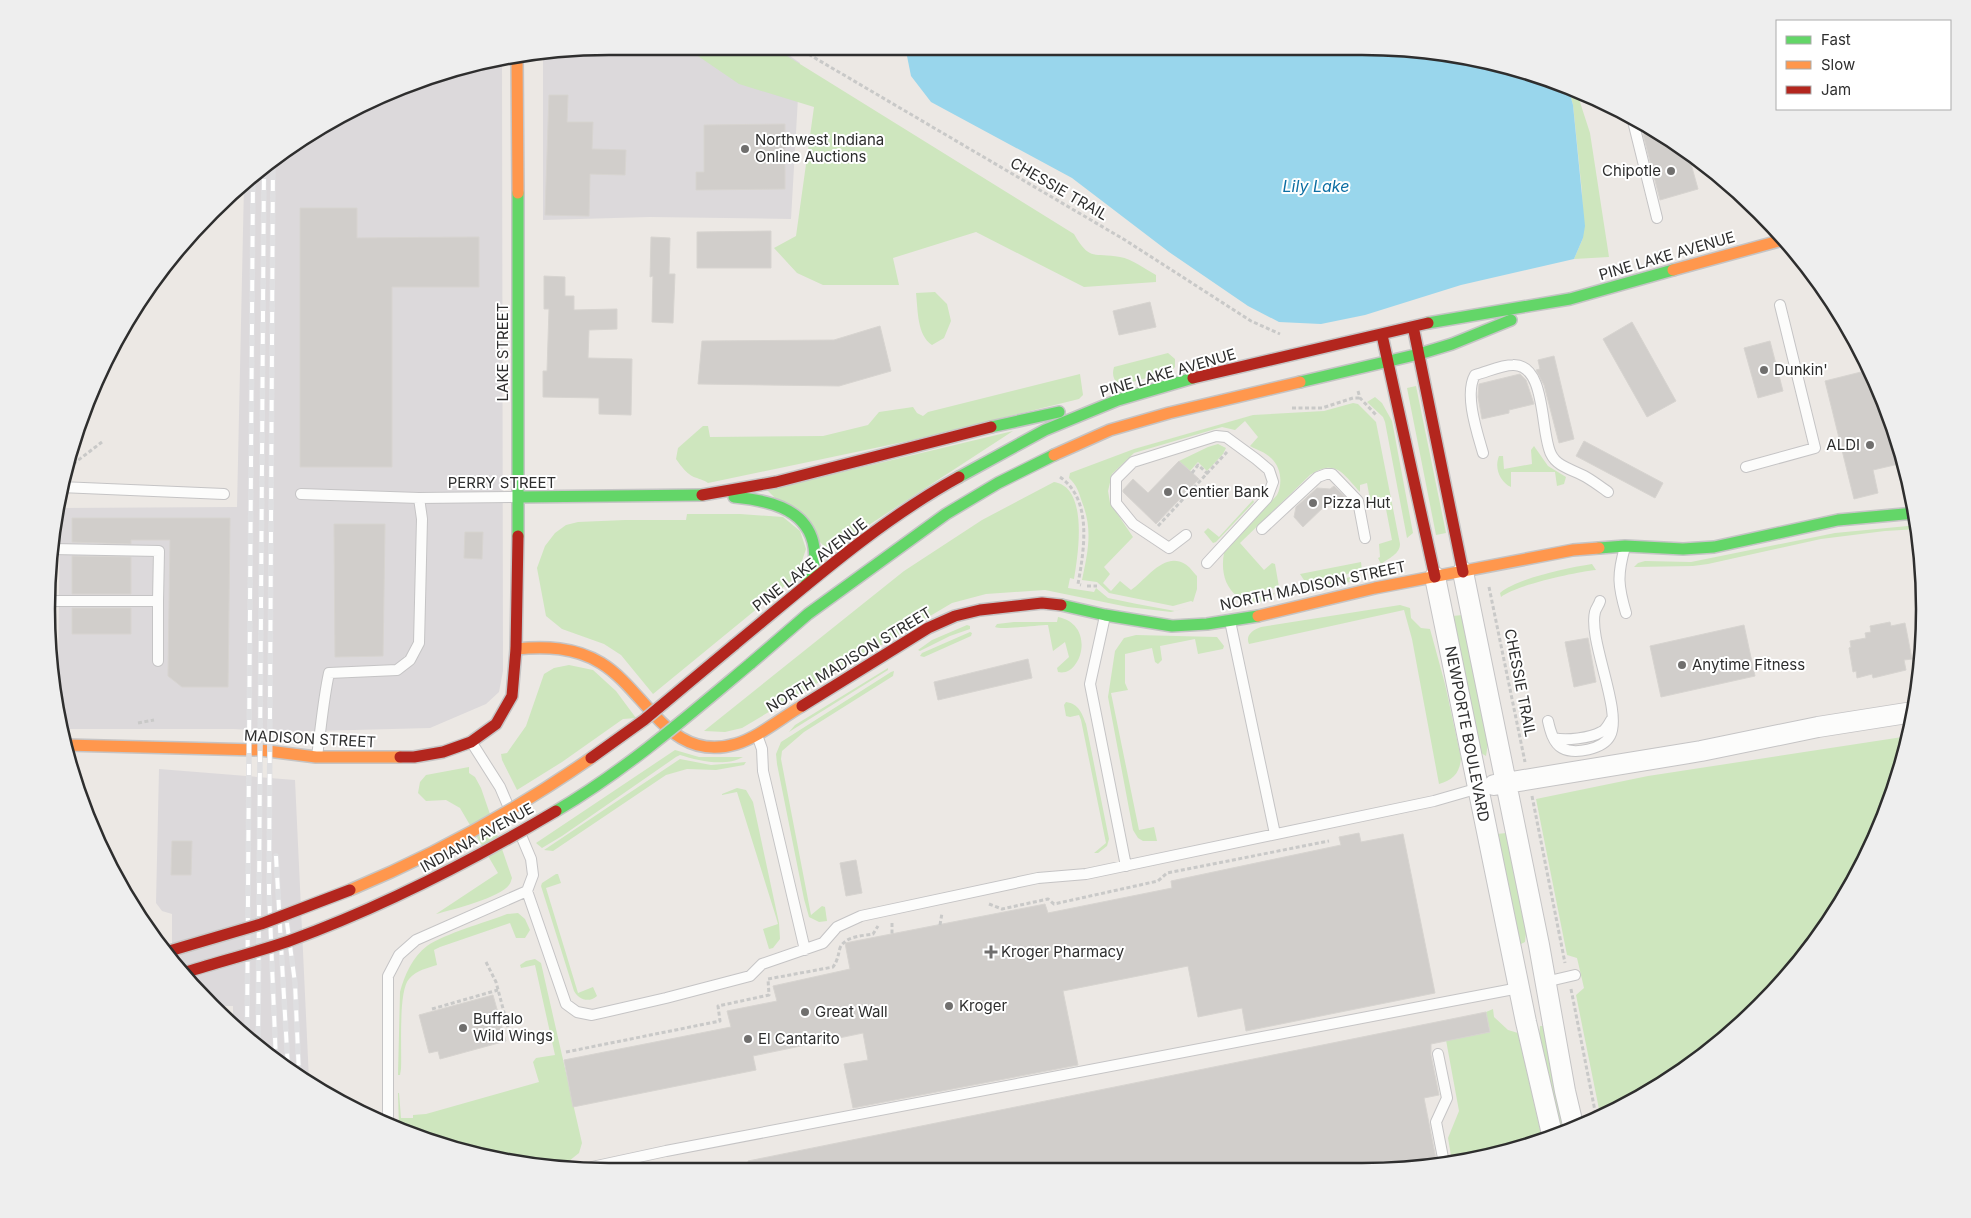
<svg xmlns="http://www.w3.org/2000/svg" width="1971" height="1218" viewBox="0 0 1971 1218" font-family="Inter,sans-serif">
<style>
.industrial{fill:#dcd9db}
.green{fill:#cee6be}
.water{fill:#99d6ec}
.building{fill:#d1cecb;stroke:#d7d4d0}
.lines{fill:none;stroke-linecap:round;stroke-linejoin:round}
.lane-casing{stroke:#c5c4c5;stroke-width:12}
.street-casing{stroke:#c5c4c5;stroke-width:22}
.fast-casing{stroke:#c5c4c5;stroke-width:14}
.slow-casing{stroke:#c5c4c5;stroke-width:14}
.jam-casing{stroke:#c5c4c5;stroke-width:14}
.path{stroke:#c9c9c8;stroke-width:3;stroke-dasharray:4 2.5;stroke-linecap:butt}
.lane{stroke:#fcfcfb;stroke-width:10}
.street{stroke:#fcfcfb;stroke-width:20}
.fast{stroke:#63d668;stroke-width:11}
.slow{stroke:#ff974d;stroke-width:11}
.jam{stroke:#b3261e;stroke-width:11}
.rail-casing{stroke:#dfdfe1;stroke-width:5.5}
.rail{stroke:#fff;stroke-width:4;stroke-dasharray:11;stroke-linecap:butt}
.fast-bridge-casing{stroke:#c6c5c4;stroke-width:14;stroke-linecap:butt}
.slow-bridge-casing{stroke:#c6c5c4;stroke-width:14;stroke-linecap:butt}
.jam-bridge-casing{stroke:#c6c5c4;stroke-width:14;stroke-linecap:butt}
.fast-bridge{stroke:#63d668;stroke-width:11}
.slow-bridge{stroke:#ff974d;stroke-width:11}
.jam-bridge{stroke:#b3261e;stroke-width:11}
.poi-dot{fill:#706f6e;stroke:#fff;stroke-width:2}
.labels{text-anchor:middle;stroke-width:4;stroke-linejoin:round;paint-order:stroke}
.poi-label{font-size:15px;fill:#2e2e2e;stroke:#fff;text-anchor:start}
.street-label{font-size:15px;fill:#2e2e2e;stroke:#fff}
.water-label{font-size:16px;font-style:italic;fill:#0d6fa3;stroke:#fff}
.rim{fill:none;stroke:#2e2e2e;stroke-width:2.5}
</style>
<rect width="100%" height="100%" fill="#ece8e4"/>
<path class="industrial" d="M543 51H783L800 63 791 219 650 217 543 220Z
M502 59 503 671 499 692 486 704 430 728 277 732 234 729H62L59 717 58 681 60 508 237 507 244 185 267 162 360 104 428 76Z
M159 769 295 780 309 1080 267 1056 233 1026V1006H211L172 959V914L162 911 156 903Z"/>
<path class="green" d="M695 51H779L1074 234C1090 262 1094 252 1120 257 1132 259 1145 269 1156 275V282L1084 287 976 232 893 258 899 285H823L797 273 774 248 796 236 814 107 739 84 695 54Z
M1568 87 1582 92 1579 99 1590 133 1609 257 1574 259 1583 238 1582 192 1573 105Z
M935 292 947 304 951 321 944 338 932 345C917 335 918 311 916 293Z
M1168 353 1175 359V367L1171 371 1122 385 1118 384C1113 379 1112 374 1114 367Z
M1080 374 1083 395 1079 399 913 440 708 483C704 480 702 480 697 478 688 476 681 466 676 459L678 448 703 426H708L710 437 823 436 868 425 879 412 913 407 917 413 923 416 928 412Z
M1416 386 1446 533 1436 535 1407 388Z
M1375 397 1382 403 1392 421 1413 533 1407 538 1385 422 1383 417 1367 402Z
M1353 403 1358 404 1376 422 1400 544C1400 554 1389 558 1381 564L1378 558 1380 557 1379 544 1392 540 1385 504 1373 506 1371 505 1367 483 1360 485V492C1343 474 1336 458 1310 475L1240 543 1264 570 1272 563 1275 564 1279 587 1237 596C1224 586 1221 569 1224 553L1277 495C1283 483 1281 467 1271 458 1265 452 1257 450 1250 446L1258 437 1245 421 1235 430 1222 427 1134 453 1112 474 1108 491 1110 503 1133 537 1104 567 1110 574 1103 583 1111 591 1120 581 1131 590C1146 580 1164 551 1185 564 1189 566 1193 572 1197 576V589L1193 602 1191 601 1173 606 1109 593 1097 582 1082 580C1088 551 1093 530 1082 502 1079 493 1077 485 1069 478L1070 473 1134 449 1253 415 1324 411Z
M1013 431 829 551 767 490Z
M1218 444 1226 448 1223 454 1207 471 1198 462 1190 471 1179 461 1208 447Z
M1534 446 1548 466 1566 477 1564 484 1557 486 1555 472H1511V487C1500 482 1494 468 1499 456H1503L1504 469 1532 464 1531 450Z
M1054 482C1089 487 1078 555 1074 579L1070 578 1068 588 1094 592 1096 588 1108 598 1137 604 1175 611 1189 607 1171 612 1128 607 1045 590 986 594 952 603 742 728 725 732 704 731 904 571 982 520Z
M1253 500 1254 502 1216 542 1213 543 1204 532 1208 528 1219 537Z
M687 514H740L783 517 800 531 806 549 797 576 653 694 621 655 604 644 562 629 546 616 537 568 545 546 555 533 566 525 578 522 625 520H686Z
M1918 525V529L1885 531 1821 539 1708 564 1693 566 1634 567 1638 563 1645 561 1691 562 1835 533Z
M1361 562 1362 571 1306 583 1300 574Z
M1592 564 1596 570C1576 572 1516 585 1501 597L1500 593C1518 578 1567 568 1592 564Z
M1359 575C1352 584 1321 593 1312 586Z
M1275 593C1266 603 1254 604 1241 601Z
M1400 605 1410 608 1411 618 1421 628 1430 629 1445 684 1461 758C1460 773 1453 780 1439 784L1412 639 1404 610 1249 644C1245 635 1253 630 1261 627Z
M1462 615 1488 743 1486 756 1481 753 1453 616Z
M1058 617C1097 625 1081 678 1058 672L1057 668 1069 657 1065 642 1053 651 1048 625C1038 625 1001 630 995 627L997 624 1014 622H1057Z
M967 625 970 626V629L950 636 920 651 918 650 932 640Z
M970 632 972 633 971 636 924 657 920 656 922 653Z
M1136 635 1217 637 1224 646 1223 649 1198 654 1195 639 1160 646 1162 660 1158 664 1155 662 1152 648 1125 654V683L1128 690 1111 693 1139 830 1154 827 1157 841H1143L1138 838 1133 830 1108 697 1115 651 1124 638Z
M569 665 593 670 616 691 636 718 623 719 562 762 517 790 502 760 501 754 507 753 526 726 544 674 554 668Z
M888 668V670L789 732 795 725Z
M894 671 893 676 804 732 782 751 781 759 811 915 822 906 825 907 827 921 819 922 809 917 804 899 777 764 776 754 781 742 891 672Z
M1066 702C1079 704 1082 713 1086 724L1109 839 1107 846 1098 853H1094L1106 843 1081 720 1079 715 1070 717 1066 716 1064 705Z
M1909 736 1906 754 1867 858 1809 951 1733 1032 1643 1096 1600 1114 1576 995 1584 988 1577 958 1567 955 1536 799 1648 776Z
M675 750 699 757H743C725 767 699 761 680 755L676 757 562 836 542 848 536 843Z
M680 759 711 765 746 762 744 765 716 770 687 769 666 775 553 851 544 850Z
M469 767V773L475 777 481 788 512 878C511 880 511 883 509 885 501 897 452 910 436 914L498 873 460 808 446 800 426 801 418 793 420 782 426 775Z
M737 788 746 790 753 802 779 923 780 939 773 948 769 949 763 929 778 924 776 917 737 792 722 795V794Z
M1506 833 1526 933 1525 942 1521 944 1519 942 1497 834Z
M556 874H558L561 883 546 888 578 993 593 987 597 996C589 1003 579 1000 574 991L541 886 542 883Z
M518 913 525 919 530 930 525 938H516L510 923 440 947 434 950 437 965C428 968 416 970 409 979 398 991 402 1050 401 1069L400 1075H398L400 992C404 976 413 956 427 946 446 933 484 923 507 914Z
M535 959 541 963 582 1143 579 1153 564 1165 536 1167 399 1130 398 1093H399L401 1118H413V1115L426 1114 539 1082 533 1062 536 1058 555 1055 535 965 521 968 520 965 526 961Z
M1493 1009 1494 1017 1508 1030 1518 1033 1542 1138 1508 1152 1452 1162 1448 1138 1459 1111 1446 1040 1490 1032 1486 1012Z
M1540 1026H1544L1566 1128 1560 1131 1539 1041Z"/>
<path class="water" d="M906 51H1435L1568 87 1573 105 1585 226 1583 238 1574 259 1461 285 1365 315 1321 324 1279 322 1248 306 1169 252 1072 178 931 102 911 76Z"/>
<path class="building" d="M549 95H568L567 122H593L592 149 626 150 625 175 590 174 589 216 545 215Z
M785 124V189L696 190V172H704V125Z
M1651 132 1688 153 1698 189 1660 200 1643 134Z
M300 208H357V238L479 237V287H392V467H300Z
M771 231V268H697V232Z
M651 237 670 238 669 274H675L673 323 652 322 653 276 650 277Z
M544 276 565 277V296H574V310L617 309V329L589 330 588 358 632 359 631 415 599 414V398L543 397V371H547L549 309H544Z
M1150 302 1156 327 1119 335 1113 311Z
M1632 322 1676 401 1647 417 1603 339Z
M880 326 891 371 839 386 698 384 702 341 834 340Z
M1770 341 1783 391 1758 398 1744 348Z
M1554 356 1574 439 1559 443 1544 385 1536 370 1540 369 1538 360Z
M1869 370 1895 428 1903 463 1873 470 1878 493 1854 499 1825 381Z
M1520 374 1526 380 1534 404 1509 410V413L1482 419 1478 397 1479 384Z
M1584 441 1663 483 1655 498 1576 456Z
M1179 461 1199 479 1156 524 1123 492V490L1133 479 1148 493Z
M1334 486 1345 497 1335 506 1330 501 1303 527 1294 517 1296 507 1317 488 1330 489Z
M72 518H230L228 687H182L168 676 170 540H131V544L72 542Z
M334 524H385L383 656 335 657Z
M465 532H483L482 559 464 558Z
M72 556 131 557V594H72Z
M72 608H131V634H72Z
M1890 622 1891 626 1905 623 1912 659 1904 660 1906 670 1873 678 1872 674 1857 678 1856 671 1853 672 1849 648 1851 647 1850 641 1866 638 1865 633 1871 632 1870 626Z
M1744 625 1755 676 1661 697 1650 646Z
M1588 638 1596 682 1574 687 1565 642Z
M1028 659 1032 678 938 700 934 682Z
M1359 833 1361 842 1403 834 1435 993 1246 1031 1242 1008 1198 1017 1188 966 1063 991 1078 1065 853 1108 844 1064 868 1060 863 1033 753 1056 756 1070 573 1107 564 1060 731 1027 727 1011 777 1001 773 986 850 969 845 943 1045 904 1048 913 1172 888 1171 881 1341 845 1339 837Z
M172 841H192L191 875H171Z
M856 860 862 893 846 896 840 863Z
M493 995 506 1041 440 1059 438 1051 429 1053 419 1015Z
M1486 1012 1490 1032 1431 1044V1055L1439 1095 1424 1098 1437 1164 1399 1171 749 1168 748 1161Z"/>
<g class="lines">
<g class="lane-casing">
<path id="lane" d="M1633 121 1657 218
M1483 453C1477 432 1464 394 1475 375 1487 372 1501 365 1513 365 1547 364 1540 433 1551 454 1557 467 1574 470 1586 477 1593 481 1601 487 1608 492
M1746 467 1815 448 1780 305
M60 487 224 494
M301 494 419 498 517 497
M1262 529 1318 477 1326 474H1332L1358 501 1365 538
M1186 535 1169 548 1133 524 1116 503V479L1133 462 1216 436 1226 437 1256 459 1269 470 1273 482 1267 498 1207 563
M1625 547C1617 575 1618 586 1626 613
M52 549 159 551 158 601
M47 601H158V661
M1105 616 1090 684 1126 866
M1230 621 1275 834
M1548 721C1550 730 1553 743 1562 748 1575 755 1603 749 1610 736 1623 712 1588 640 1595 612 1596 608 1599 605 1600 601
M757 735 762 749 763 771 805 950
M1554 738C1565 741 1591 738 1601 732 1606 730 1608 725 1611 720
M472 743 500 787 509 808
M317 756C321 728 323 701 329 673L397 670 410 660 419 643 422 519 419 498
M520 833 531 859 533 875 527 891 566 1004 577 1012 592 1015 666 998 750 976 762 964 823 943 837 927 861 916 1038 878 1086 874 1434 801 1479 788
M1545 982 1575 975
M1438 1054 1447 1098 1436 1122 1444 1163
M388 1126V976L399 955 416 940 527 891
M592 1167 666 1151 1519 988"/>
</g>
<g class="street-casing">
<path id="street" d="M1463 572 1539 945 1565 1091 1573 1125
M1435 577 1526 1022 1552 1134
M1494 785 1701 751 1818 727 1913 712"/>
</g>
<g class="fast-casing">
<path id="fast" d="M518 193V536
M1428 323 1570 299 1673 270
M1300 382 1419 354 1452 344 1511 320
M991 427 1059 412
M959 477 1045 430 1118 400 1193 378
M519 497 702 495
M734 497C765 500 804 507 813 542 817 558 814 572 805 586
M1599 548 1625 546 1683 549 1714 547 1838 520 1915 513
M1061 605 1105 615 1172 626 1207 624 1258 616
M750 664 808 614 946 514 998 483 1054 455"/>
</g>
<g class="slow-casing">
<path id="slow" d="M517 55 518 193
M1673 270 1786 239
M1054 455 1110 430 1169 413 1300 382
M1258 616 1375 588 1573 550 1599 548
M516 649C545 646 575 647 601 663 647 691 669 764 736 744 759 737 781 718 802 706
M66 745 260 750 316 757H400"/>
</g>
<g class="jam-casing">
<path id="jam" d="M1414 331 1463 572
M1382 335 1435 577
M1193 378 1428 323
M702 495 776 482 991 427
M734 645C806 586 877 522 959 477
M802 706 928 628 955 616 980 610 1042 603 1061 605
M400 757H414L443 752 471 742 496 724 512 696 516 649 518 536"/>
</g>
<path class="path" d="M803 51 1125 240 1251 321 1280 334
M1358 391 1360 398 1377 416
M1292 408H1322L1353 398H1360
M68 468 102 442
M1192 473 1198 465 1208 474
M1060 477C1093 500 1084 550 1078 584L1081 585
M1158 526 1227 452
M1087 586H1097
M1489 587 1525 762
M138 723 154 720
M1532 796 1565 963
M989 904 1002 909 1048 899 1054 904 1158 881 1167 873 1329 841
M892 923V934
M940 925 942 913
M486 962 496 982 510 1035
M1571 989 1596 1116
M432 1009 498 990
M499 1015H504
M566 1052 720 1021 718 1006 769 995 768 979 833 967C838 960 838 955 840 948 845 936 862 936 873 934L878 926"/>
<use href="#lane" class="lane"/>
<use href="#street" class="street"/>
<use href="#fast" class="fast"/>
<use href="#slow" class="slow"/>
<use href="#jam" class="jam"/>
<g class="rail-casing">
<path id="rail" d="M273 158 269 892 276 1061
M276 856 288 1068
M287 923 295 983 299 1075
M247 1039 253 176
M258 1048 264 165"/>
</g>
<use href="#rail" class="rail"/>
<g class="fast-bridge-casing">
<path id="fast-bridge" d="M556 811C626 770 688 716 750 664"/>
</g>
<g class="slow-bridge-casing">
<path id="slow-bridge" d="M350 890C434 855 516 810 591 758"/>
</g>
<g class="jam-bridge-casing">
<path id="jam-bridge" d="M591 758 644 720 734 645
M166 952 261 924 350 890
M183 973C218 962 254 953 289 941 383 907 470 862 556 811"/>
</g>
<use href="#fast-bridge" class="fast-bridge"/>
<use href="#slow-bridge" class="slow-bridge"/>
<use href="#jam-bridge" class="jam-bridge"/>
</g>
<g class="poi-dot">
<circle cx="745" cy="149" r="5"/>
<circle cx="1671" cy="171" r="5"/>
<circle cx="1764" cy="370" r="5"/>
<circle cx="1870" cy="445" r="5"/>
<circle cx="1168" cy="492" r="5"/>
<circle cx="1313" cy="503" r="5"/>
<circle cx="1682" cy="665" r="5"/>
<path d="M988.5 944.5h5v5h5v5h-5v5h-5v-5h-5v-5h5z"/>
<circle cx="949" cy="1006" r="5"/>
<circle cx="805" cy="1012" r="5"/>
<circle cx="463" cy="1028" r="5"/>
<circle cx="748" cy="1039" r="5"/>
</g>
<g class="labels">
<g class="poi-label">
<text x="755" y="145">Northwest Indiana<tspan x="755" dy="17">Online Auctions</tspan></text>
<text x="1661" y="176" text-anchor="end">Chipotle</text>
<text x="1774" y="375">Dunkin'</text>
<text x="1860" y="450" text-anchor="end">ALDI</text>
<text x="1178" y="497">Centier Bank</text>
<text x="1323" y="508">Pizza Hut</text>
<text x="1692" y="670">Anytime Fitness</text>
<text x="1001" y="957">Kroger Pharmacy</text>
<text x="959" y="1011">Kroger</text>
<text x="815" y="1017">Great Wall</text>
<text x="473" y="1024">Buffalo<tspan x="473" dy="17">Wild Wings</tspan></text>
<text x="758" y="1044">El Cantarito</text>
</g>
<g class="street-label">
<text transform="translate(1059 189) rotate(30)" y="5">CHESSIE TRAIL</text>
<text transform="translate(1667 256) rotate(-16)" y="5">PINE LAKE AVENUE</text>
<text transform="translate(503 352) rotate(-90)" y="5">LAKE STREET</text>
<text transform="translate(1168 373) rotate(-16)" y="5">PINE LAKE AVENUE</text>
<text x="502" y="488">PERRY STREET</text>
<text transform="translate(810 565) rotate(-38)" y="5">PINE LAKE AVENUE</text>
<text transform="translate(1313 586) rotate(-12)" y="5">NORTH MADISON STREET</text>
<text transform="translate(849 660) rotate(-31)" y="5">NORTH MADISON STREET</text>
<text transform="translate(1520 683) rotate(79)" y="5">CHESSIE TRAIL</text>
<text transform="translate(1467 734) rotate(79)" y="5">NEWPORTE BOULEVARD</text>
<text transform="translate(310 739) rotate(3)" y="5">MADISON STREET</text>
<text transform="translate(477 838) rotate(-29)" y="5">INDIANA AVENUE</text>
</g>
<g class="water-label">
<text x="1316" y="192">Lily Lake</text>
</g>
</g>
<path d="M0 0H1971V1218H0ZM609 55H1362A554 554 0 0 1 1916 609V609A554 554 0 0 1 1362 1163H609A554 554 0 0 1 55 609V609A554 554 0 0 1 609 55Z" fill="#eee" fill-rule="evenodd"/>
<path class="rim" d="M609 55H1362A554 554 0 0 1 1916 609V609A554 554 0 0 1 1362 1163H609A554 554 0 0 1 55 609V609A554 554 0 0 1 609 55Z"/>
<rect x="1776" y="20" width="175" height="90" fill="#ffffff" stroke="#ababab"/>
<rect x="1786" y="36" width="25" height="8" fill="#63d668" stroke="#ababab"/>
<text x="1821" y="45" font-size="15" fill="#2e2e2e">Fast</text>
<rect x="1786" y="61" width="25" height="8" fill="#ff974d" stroke="#ababab"/>
<text x="1821" y="70" font-size="15" fill="#2e2e2e">Slow</text>
<rect x="1786" y="86" width="25" height="8" fill="#b3261e" stroke="#ababab"/>
<text x="1821" y="95" font-size="15" fill="#2e2e2e">Jam</text>
</svg>
